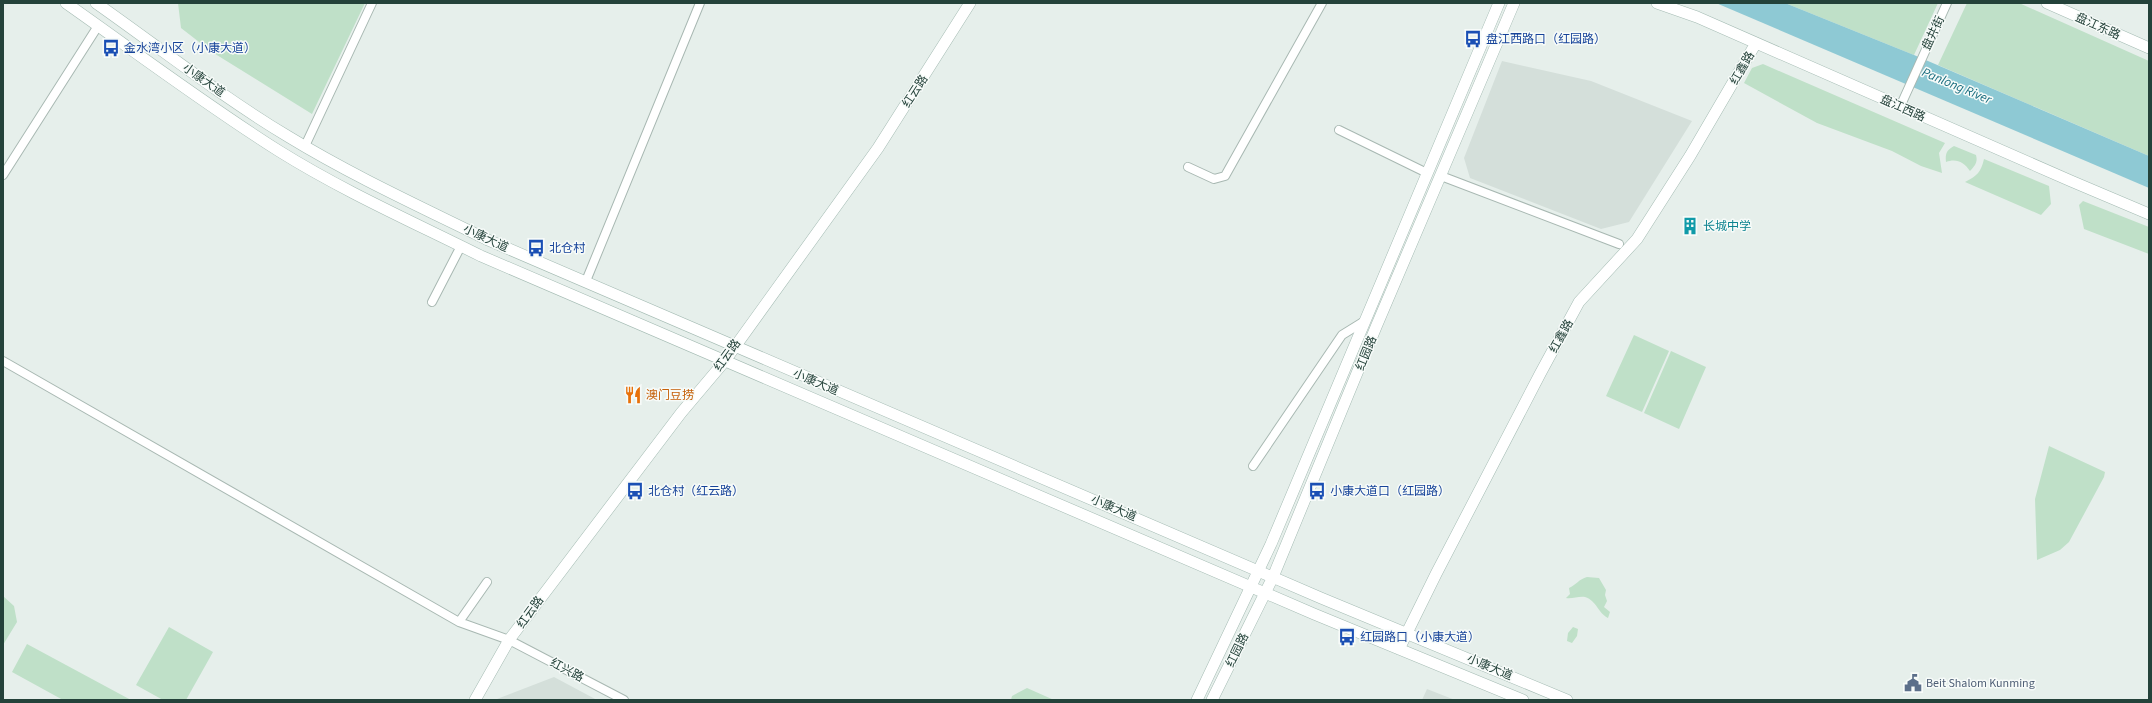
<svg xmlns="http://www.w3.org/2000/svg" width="2152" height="703" viewBox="0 0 2152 703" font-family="'Source Sans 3','Noto Sans SC',sans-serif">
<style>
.built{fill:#d4dfda}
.green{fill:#bfe0c8}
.water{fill:#8ec9d4}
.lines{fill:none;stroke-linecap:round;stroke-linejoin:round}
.street-casing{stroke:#a8b8b2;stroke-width:10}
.secondary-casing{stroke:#a4bbb3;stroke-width:12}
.street{stroke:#fff;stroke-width:8}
.secondary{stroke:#fff;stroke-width:11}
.labels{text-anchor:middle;stroke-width:3;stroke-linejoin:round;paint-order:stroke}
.street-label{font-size:12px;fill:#24423a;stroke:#f7fbf9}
.transit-label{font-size:12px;fill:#164399;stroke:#f7fbf9;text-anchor:start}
.culture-label{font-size:12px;fill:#0d838f;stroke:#f7fbf9;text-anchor:start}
.food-label{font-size:12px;fill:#c56008;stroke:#f7fbf9;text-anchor:start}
.service-label{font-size:12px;fill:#4e5e75;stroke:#f7fbf9;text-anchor:start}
.water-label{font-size:13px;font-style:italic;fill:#1c6f80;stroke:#f7fbf9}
</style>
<rect width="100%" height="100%" fill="#e6efeb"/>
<path class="built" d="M1502 61 1591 81 1692 121 1629 222 1601 229 1470 178 1464 158Z
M554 677 597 700H497V699Z
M1427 689 1455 700H1422Z"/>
<path class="green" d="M178 3H365L312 114 212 52 181 28Z
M1785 3H1938L1914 55Z
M1967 3H2019L2149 61V156L1938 65Z
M1763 64 1945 143 1939 153 1942 173 1921 166 1892 151 1817 123 1744 83 1752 68Z
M1954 146 1976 155C1978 162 1975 166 1970 171 1964 162 1956 158 1946 162 1945 153 1947 150 1954 146Z
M1984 159 2049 186 2051 204 2041 215 1965 182C1977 176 1981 172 1984 159Z
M2083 201 2149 227V254L2084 229 2079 205Z
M1634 335 1669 351 1642 412 1606 396Z
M1671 351 1706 367 1679 429 1644 413Z
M2049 446 2105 472 2104 477 2069 542 2060 550 2037 560 2035 499Z
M1587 577 1599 578 1606 590 1605 595 1607 601 1604 607 1610 612 1608 618C1598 613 1597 601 1585 597 1579 596 1572 599 1566 598L1570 594 1569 588C1576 585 1579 579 1587 577Z
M3 596 14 606 17 622 3 645Z
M169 627 213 652 186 700H163L136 685Z
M1573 627 1578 629 1577 636 1572 643 1567 641 1568 633Z
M27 644 131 700H63L12 672Z
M1027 688 1054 700H1011L1012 696Z"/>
<path class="water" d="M1716 3H1785L1914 55 2149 156V188Z"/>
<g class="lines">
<g class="street-casing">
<path id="street" d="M1900 107 1947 3
M1339 130 1427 173
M305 146 372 3
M1188 167 1214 179 1225 176 1322 3
M3 175 98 26
M1441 176 1619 244
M586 281 700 3
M432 302 461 246
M3 361 459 622 509 640 624 700
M1253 466 1342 335 1363 322
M459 622 487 582"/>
</g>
<g class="secondary-casing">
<path id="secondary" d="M66 3C137 53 206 105 279 151 343 191 413 222 481 256L1314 614 1523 700
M96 3C160 48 222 97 289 137 353 176 421 207 488 240L1321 598 1567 700
M1657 3 1697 17 2071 181 2149 214
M2047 3 2149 48
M1399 649 1436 574 1540 374 1579 302 1637 239 1690 156 1756 43
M475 700 509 640 681 413 724 362 878 148 970 3
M1197 700 1271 544 1499 3
M1212 700 1273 577 1376 327 1514 3"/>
</g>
<use href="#street" class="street"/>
<use href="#secondary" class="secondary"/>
</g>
<defs>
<g id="bus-bare" transform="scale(1.38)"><path d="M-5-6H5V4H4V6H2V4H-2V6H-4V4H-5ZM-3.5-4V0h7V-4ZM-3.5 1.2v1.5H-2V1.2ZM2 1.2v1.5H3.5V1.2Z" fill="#1a4fb4" stroke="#f7fbf9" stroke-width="2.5" paint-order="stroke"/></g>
<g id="building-bare" transform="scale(1.38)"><path d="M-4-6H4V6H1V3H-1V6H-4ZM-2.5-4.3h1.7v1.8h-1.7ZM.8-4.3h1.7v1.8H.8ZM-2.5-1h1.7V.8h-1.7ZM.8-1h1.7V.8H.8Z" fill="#0f9aa8" stroke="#f7fbf9" stroke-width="2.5" paint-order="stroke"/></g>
<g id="restaurant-bare" transform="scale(1.38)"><path d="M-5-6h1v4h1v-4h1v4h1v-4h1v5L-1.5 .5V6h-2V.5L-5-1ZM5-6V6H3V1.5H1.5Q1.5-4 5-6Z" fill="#e8710a" stroke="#f7fbf9" stroke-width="2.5" paint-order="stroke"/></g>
<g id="civic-bare" transform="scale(1.38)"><path d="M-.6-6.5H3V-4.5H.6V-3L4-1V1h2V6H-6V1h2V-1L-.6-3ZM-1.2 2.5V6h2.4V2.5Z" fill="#5c6f8a" stroke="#f7fbf9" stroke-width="2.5" paint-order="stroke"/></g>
</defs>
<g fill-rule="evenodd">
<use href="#bus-bare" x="1473" y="39"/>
<use href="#bus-bare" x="111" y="48"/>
<use href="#building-bare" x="1690" y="226"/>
<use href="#bus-bare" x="536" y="248"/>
<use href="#restaurant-bare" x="633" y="395"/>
<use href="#bus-bare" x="635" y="491"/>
<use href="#bus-bare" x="1317" y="491"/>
<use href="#bus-bare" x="1347" y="637"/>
<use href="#civic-bare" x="1913" y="683"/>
</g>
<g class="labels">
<g class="street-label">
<text transform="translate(2098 26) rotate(24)" y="4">盘江东路</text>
<text transform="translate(1933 33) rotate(-65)" y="4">盘井街</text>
<text transform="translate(1742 68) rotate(-60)" y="4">红鑫路</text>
<text transform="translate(204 80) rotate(35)" y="4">小康大道</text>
<text transform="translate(915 91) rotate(-57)" y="4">红云路</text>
<text transform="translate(1903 108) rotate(24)" y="4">盘江西路</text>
<text transform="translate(486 238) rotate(25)" y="4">小康大道</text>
<text transform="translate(1561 336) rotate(-61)" y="4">红鑫路</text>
<text transform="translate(1366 353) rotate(-68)" y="4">红园路</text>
<text transform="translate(727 355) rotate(-54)" y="4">红云路</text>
<text transform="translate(816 382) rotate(23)" y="4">小康大道</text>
<text transform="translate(1114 508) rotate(23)" y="4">小康大道</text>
<text transform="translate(530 612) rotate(-54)" y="4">红云路</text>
<text transform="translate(1237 650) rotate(-64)" y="4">红园路</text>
<text transform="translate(1490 667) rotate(23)" y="4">小康大道</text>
<text transform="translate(567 670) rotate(28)" y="4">红兴路</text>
</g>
<g class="transit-label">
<text x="1486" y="43">盘江西路口（红园路）</text>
<text x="124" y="52">金水湾小区（小康大道）</text>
<text x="549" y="252">北仓村</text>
<text x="648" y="495">北仓村（红云路）</text>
<text x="1330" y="495">小康大道口（红园路）</text>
<text x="1360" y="641">红园路口（小康大道）</text>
</g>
<g class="culture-label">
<text x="1703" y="230">长城中学</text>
</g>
<g class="food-label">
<text x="646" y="399">澳门豆捞</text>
</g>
<g class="service-label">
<text x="1926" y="687">Beit Shalom Kunming</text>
</g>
<g class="water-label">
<text transform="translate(1957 85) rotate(23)" y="5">Panlong River</text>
</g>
</g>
<rect width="2152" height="703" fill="none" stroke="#24423a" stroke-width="8"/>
</svg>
